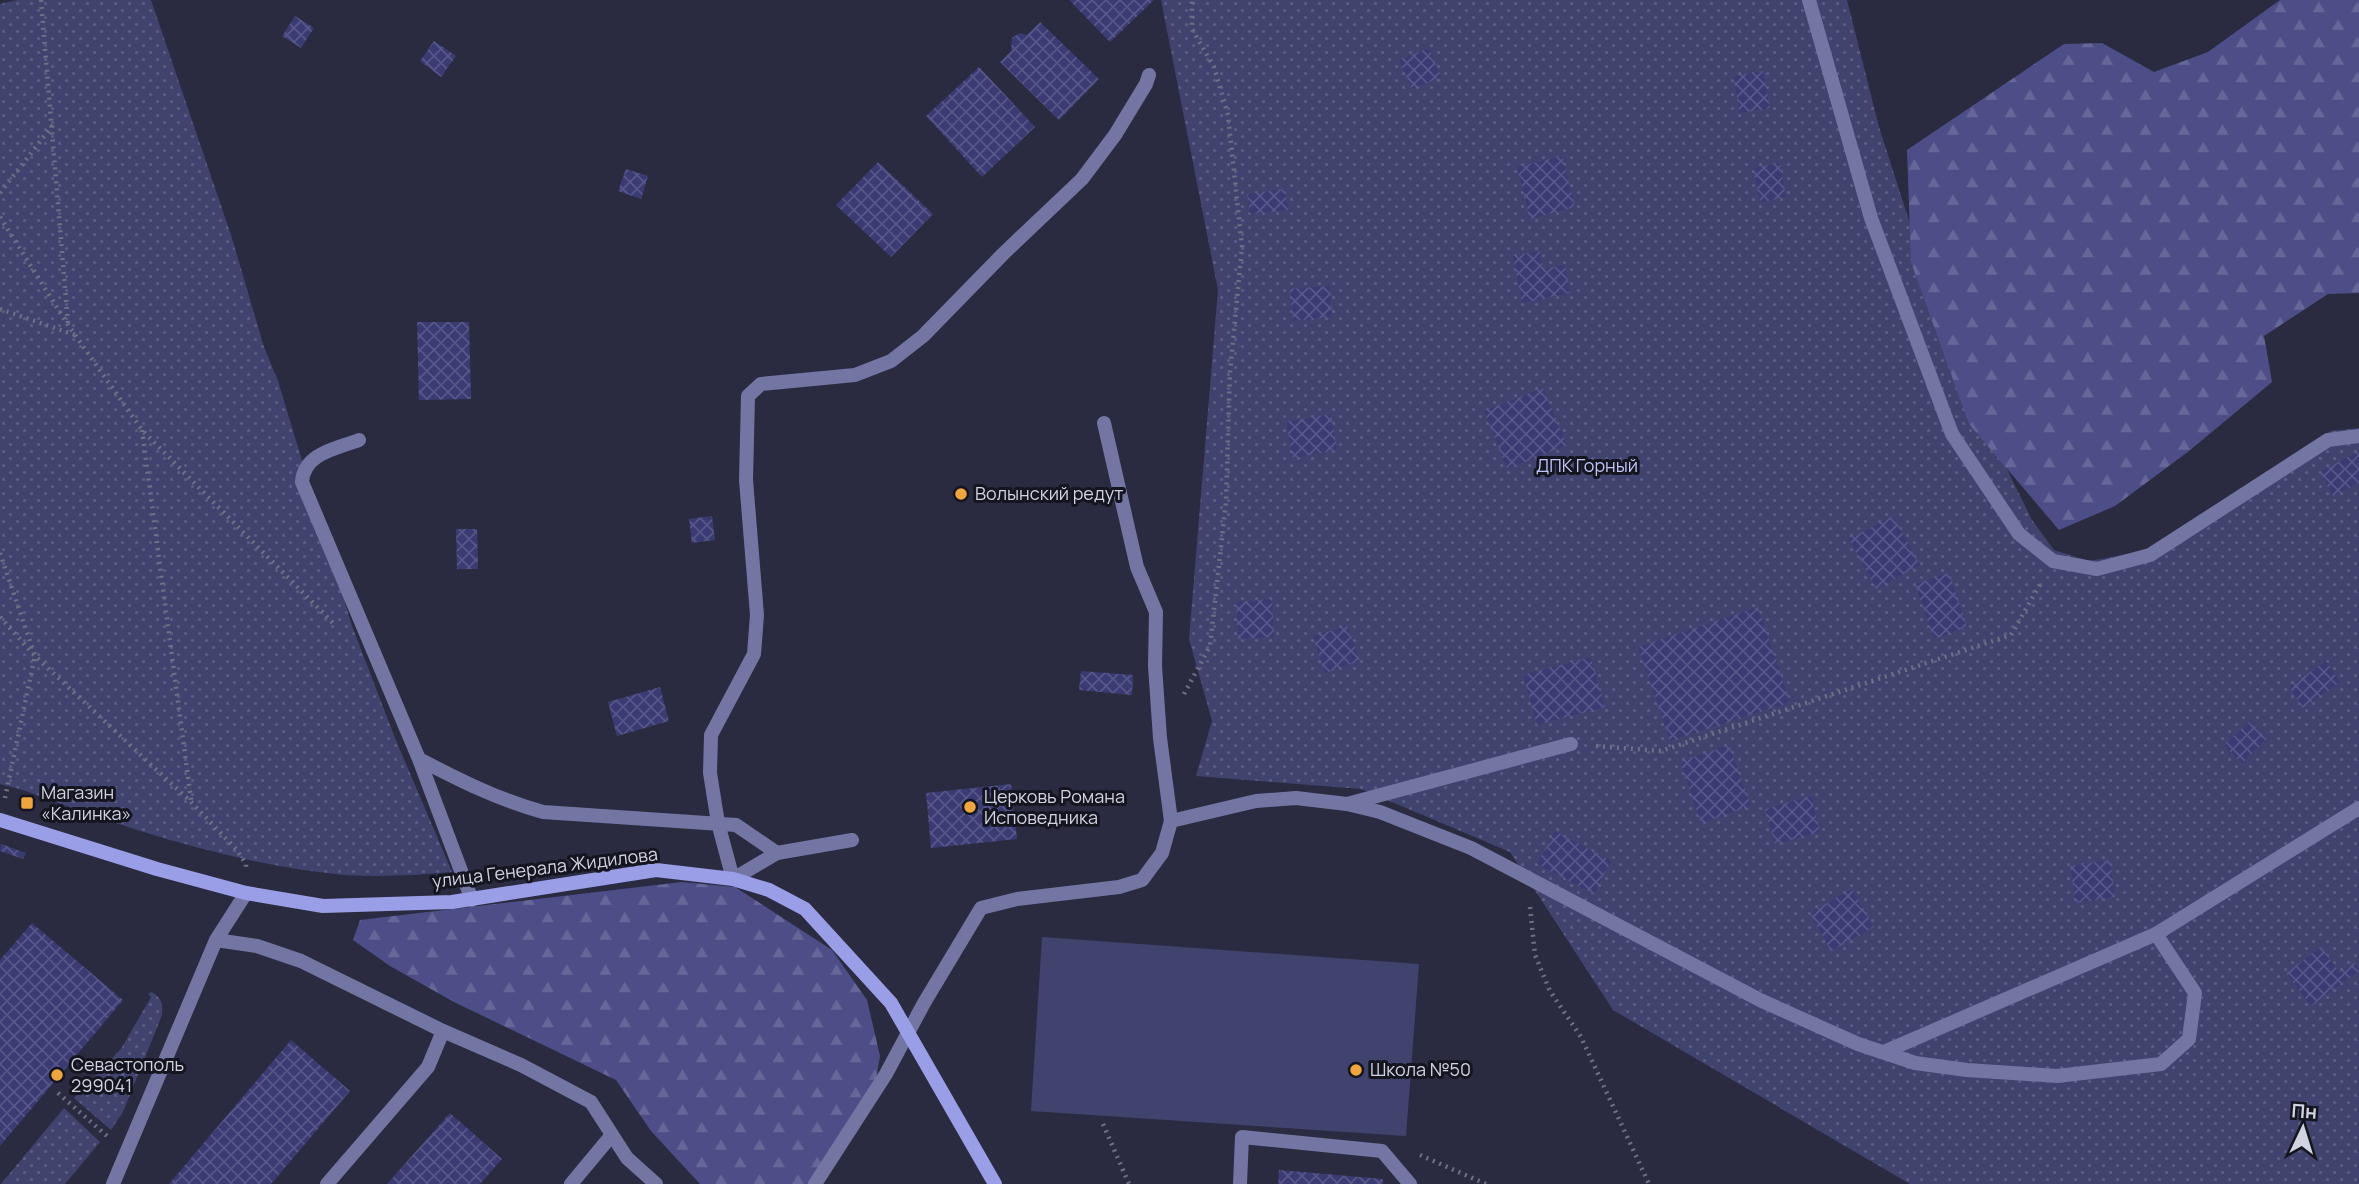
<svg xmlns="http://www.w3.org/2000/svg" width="2359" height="1184" viewBox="0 0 2359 1184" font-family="Manrope,sans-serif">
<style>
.green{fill:url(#green-dots)}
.forest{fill:url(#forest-firs)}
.pitch{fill:#41436f}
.building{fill:url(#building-cross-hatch)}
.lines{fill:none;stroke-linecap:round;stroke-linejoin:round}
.path{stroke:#6f7084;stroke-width:4.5;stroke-dasharray:2 5;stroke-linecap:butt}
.lane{stroke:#7376a3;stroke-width:14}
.street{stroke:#7376a3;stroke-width:14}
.secondary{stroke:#9a9ee7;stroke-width:14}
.poi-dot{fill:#f0a63f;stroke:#14151f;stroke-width:2.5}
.labels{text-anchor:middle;stroke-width:6;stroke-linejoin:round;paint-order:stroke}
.park-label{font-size:18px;fill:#c0c4f9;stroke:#14151f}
.poi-label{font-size:18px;fill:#d1d3e2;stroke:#14151f;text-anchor:start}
.street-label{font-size:18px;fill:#d1d3e2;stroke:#14151f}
</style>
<defs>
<pattern id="green-dots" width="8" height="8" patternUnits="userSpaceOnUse" patternTransform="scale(1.75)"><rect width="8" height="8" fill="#41436f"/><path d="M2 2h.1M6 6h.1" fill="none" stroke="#5b5d83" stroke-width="1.8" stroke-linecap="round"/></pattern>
<pattern id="forest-firs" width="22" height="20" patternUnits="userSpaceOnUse" patternTransform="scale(1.75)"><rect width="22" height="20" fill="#4d4e88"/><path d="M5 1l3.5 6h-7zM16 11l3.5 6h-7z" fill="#666798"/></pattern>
<pattern id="building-cross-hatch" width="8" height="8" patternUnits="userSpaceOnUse" patternTransform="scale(1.75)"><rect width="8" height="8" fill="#3b3b74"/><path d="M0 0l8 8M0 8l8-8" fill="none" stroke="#565688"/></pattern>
</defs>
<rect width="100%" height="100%" fill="#2a2b41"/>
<path class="green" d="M17 0H151L231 235 264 347 278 381 352 626 395 738 452 872C414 875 374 878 335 874 227 862 124 828 23 790L0 784V4Z
M1161 0H1847L1879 127 1955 364 2032 520 2054 550 2089 561 2147 551 2331 431 2359 428V1184H1910L1613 1010 1510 852 1361 789 1196 776 1212 721 1189 639 1218 290Z
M151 992C162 998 163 1004 162 1015L123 1112 111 1130 74 1098 121 1049 151 997 148 994Z
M64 1108 100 1142 65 1184H1Z"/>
<path class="forest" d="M2280 0H2359V293L2328 294 2264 336 2272 382 2189 451 2115 506 2059 530 1969 424 1911 262 1907 150 2064 44 2102 43 2154 72 2208 52Z
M682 882 735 887 832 950 867 1000 880 1056 872 1104 808 1184H700L651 1131 616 1080 454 1002 390 966 353 940 360 920Z"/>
<path class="pitch" d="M1042 937 1419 964 1406 1136 1031 1111Z"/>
<path class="building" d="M1069 0H1154L1110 42Z
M295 16 314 28 301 48 282 36Z
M1040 22 1099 79 1059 120 1000 62 1011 51 1012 38 1019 33 1027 35Z
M434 41 456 56 441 77 420 61Z
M1429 48 1441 77 1412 89 1399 60Z
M979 67 1035 127 982 177 926 116Z
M1763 71 1770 108 1740 113 1733 76Z
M1562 156 1575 207 1530 219 1517 167Z
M878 162 933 214 891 257 836 205Z
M1780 163 1786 197 1760 202 1753 168Z
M626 169 648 176 641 199 618 191Z
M1285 189 1288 210 1250 214 1247 194Z
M1539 251 1543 269 1565 265 1570 293 1522 303 1513 256Z
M1330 286 1332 317 1293 321 1290 289Z
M417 322H469L471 399 419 400Z
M1543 388 1567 445 1507 469 1484 411Z
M1331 414 1337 450 1293 458 1286 422Z
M2357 452 2359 456V483L2333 496 2320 472Z
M712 516 715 540 692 543 689 519Z
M1893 516 1920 565 1876 589 1849 539Z
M456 529H477L478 569H457Z
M1949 573 1967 627 1934 639 1915 584Z
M1272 599 1274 637 1238 639 1236 602Z
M1758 607 1790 702 1670 741 1638 647Z
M1347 625 1360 661 1325 673 1313 637Z
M1591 657 1605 707 1537 725 1523 675Z
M2326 661 2340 682 2303 708 2289 687Z
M1081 671 1133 675 1132 695 1079 690Z
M660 687 669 721 617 736 608 702Z
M2250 721 2267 739 2242 763 2224 745Z
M1729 745 1751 806 1701 823 1680 762Z
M1011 784 1017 839 931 848 926 793Z
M1811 796 1820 832 1775 844 1765 809Z
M1555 831 1611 861 1594 894 1537 864Z
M1 844 26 853 23 859 0 851Z
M2110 860 2115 897 2076 903 2070 866Z
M1852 889 1874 927 1831 951 1810 913Z
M32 923 123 1000 0 1146V960Z
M2321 947 2340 973 2355 962 2359 971 2311 1006 2286 973Z
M291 1040 350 1091 271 1184H169Z
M450 1113 502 1159 480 1184H387Z
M1279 1170 1383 1179V1184H1278Z"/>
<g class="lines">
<path class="path" d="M41 0 68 324
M0 193 53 125
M0 217 68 325 142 430 333 623
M0 309 75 335
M142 430 191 800
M0 553 35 656 5 798
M0 617 35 656 191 802 236 849 246 864V868
M1184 694 1210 646 1226 502 1230 372 1242 247 1228 115 1214 67 1192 29V0
M1596 746 1661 751 2011 635 2042 581
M1530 907 1535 955 1550 991 1581 1037 1649 1184
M58 1093 107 1136
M1103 1124 1129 1184
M1420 1155 1486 1184"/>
<path class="lane" d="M1104 423 1137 567 1156 612 1155 666 1160 738 1171 821
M359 440C336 449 304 453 302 482L419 759 472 900
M419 759C459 780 499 800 543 812L736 825 777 853
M1347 804 1571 744
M852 840 777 853 733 879 718 823 710 773 711 735 754 654 757 615 746 480 748 396 761 384 855 375 891 361 923 336 1003 254 1082 179 1115 135 1146 84 1149 75
M1884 1052 2156 934
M327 1184 428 1067 443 1031
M571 1184 611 1136
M1240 1184 1242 1137 1382 1151 1410 1184"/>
<path class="street" d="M1809 0 1871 218 1952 434 2019 534 2053 561 2097 569 2150 555 2328 440 2359 436
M216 940 257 946 301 961 443 1031 521 1065 591 1102 627 1158 656 1184
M113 1184 216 940 246 893
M815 1184 886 1074 924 1003 981 908 1017 899 1119 887 1142 880 1162 853 1171 821 1256 801 1296 798 1347 804 1380 812 1471 848 1760 1000 1858 1044 1915 1063 1967 1070 2057 1076 2161 1064 2189 1039 2195 993 2156 934 2359 808"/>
<path class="secondary" d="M0 820 157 869 246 893 323 906 452 902 656 870 733 879 769 890 805 909 891 1003 995 1184"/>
</g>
<g class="poi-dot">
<circle cx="961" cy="494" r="7"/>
<rect x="20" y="796" width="14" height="14" rx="3.5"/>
<circle cx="970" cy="807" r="7"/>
<circle cx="1356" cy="1070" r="7"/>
<circle cx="57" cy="1075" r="7"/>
</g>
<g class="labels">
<g class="park-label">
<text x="1587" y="472">ДПК Горный</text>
</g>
<g class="poi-label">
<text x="975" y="500">Волынский редут</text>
<text x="41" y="799">Магазин<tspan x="41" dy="21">«Калинка»</tspan></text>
<text x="984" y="803">Церковь Романа<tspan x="984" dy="21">Исповедника</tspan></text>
<text x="71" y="1071">Севастополь<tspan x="71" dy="21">299041</tspan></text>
<text x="1370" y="1076">Школа №50</text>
</g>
<g class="street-label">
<text transform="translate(545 868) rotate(-7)" y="6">улица Генерала Жидилова</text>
</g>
</g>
<g transform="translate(2303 1128) rotate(4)" stroke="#14151f" stroke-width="5" paint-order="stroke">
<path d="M0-5L12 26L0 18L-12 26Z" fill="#d1d3e2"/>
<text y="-10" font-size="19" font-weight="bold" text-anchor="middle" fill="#d1d3e2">Пн</text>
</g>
</svg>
